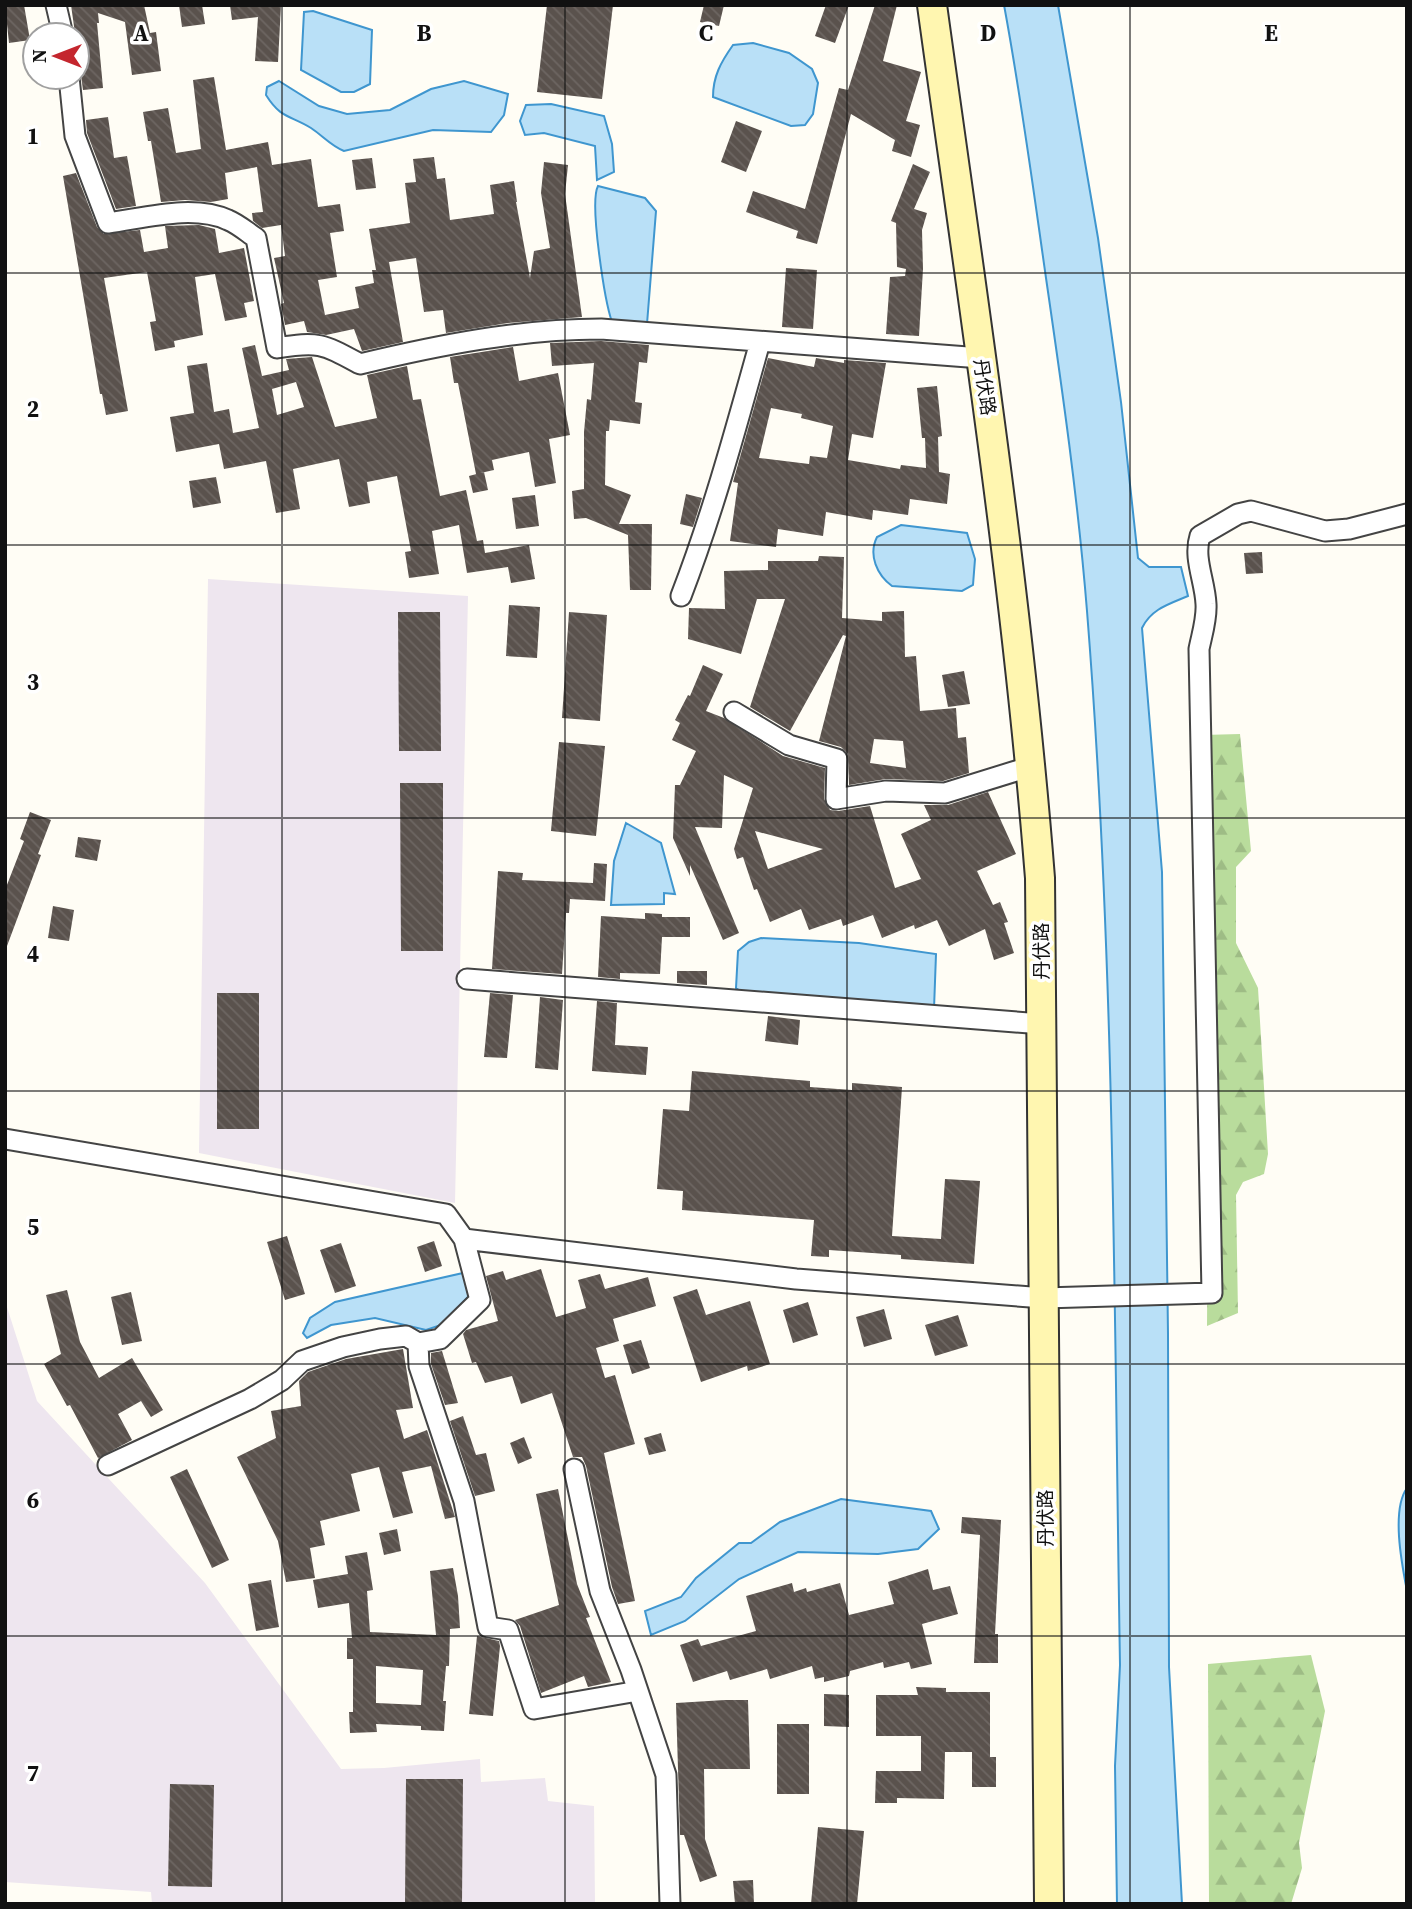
<svg xmlns="http://www.w3.org/2000/svg" width="1412" height="1909" viewBox="0 0 1412 1909" font-family="'Source Serif 4','Noto Sans SC',serif">
<style>
.industrial{fill:#eee6ef}
.forest{fill:url(#forest-firs)}
.water{fill:#b9e0f7;stroke:#3f96cf;stroke-width:2}
.building{fill:url(#building-back-hatch);fill-rule:evenodd}
.lines{fill:none;stroke-linecap:round;stroke-linejoin:round}
.street-casing{stroke:#444;stroke-width:23}
.secondary-casing{stroke:#333;stroke-width:32}
.street{stroke:#fff;stroke-width:19}
.secondary{stroke:#fff6b0;stroke-width:28}
.grid{fill:none;stroke:#111;stroke-width:2;stroke-opacity:0.55}
.labels{text-anchor:middle;stroke-width:7;stroke-linejoin:round;paint-order:stroke}
.street-label{font-size:19px;fill:#111;stroke:#fff}
.grid-label{font-size:23px;text-anchor:middle;font-weight:bold;fill:#111;stroke:#fff;stroke-width:7;stroke-linejoin:round;paint-order:stroke}
</style>
<defs>
<pattern id="forest-firs" width="22" height="20" patternUnits="userSpaceOnUse" patternTransform="scale(1.75)"><rect width="22" height="20" fill="#b9dc9c"/><path d="M5 1l3.5 6h-7zM16 11l3.5 6h-7z" fill="#9ebc85"/></pattern>
<pattern id="building-back-hatch" width="6" height="6" patternUnits="userSpaceOnUse" patternTransform="scale(1.75)"><rect width="6" height="6" fill="#5a524d"/><path d="M-1 5l2 2M0 0l6 6M5-1l2 2" fill="none" stroke="#6d6662"/></pattern>
</defs>
<rect width="100%" height="100%" fill="#fffdf5"/>
<path class="industrial" d="M208 579 468 596 455 1203 199 1153Z
M5 1301 37 1401 205 1583 341 1769 384 1768 480 1759 481 1782 545 1778 548 1801 594 1806 595 1904H152L151 1892 5 1882Z"/>
<path class="forest" d="M1240 734 1251 851 1236 867V943L1258 988 1268 1154 1264 1174 1243 1182 1236 1195 1238 1313 1207 1326 1208 1187 1203 735Z
M1311 1655 1325 1711 1299 1843 1302 1868 1291 1904H1209L1208 1664Z"/>
<path class="water" d="M1004 5H1058L1098 238 1121 402 1138 558 1149 567H1181L1188 596C1169 604 1151 609 1142 628L1162 872 1168 1334 1169 1667 1182 1904H1117L1115 1766 1120 1665C1114 1313 1115 961 1087 611 1078 499 1062 388 1046 278 1033 187 1021 96 1004 5Z
M313 11 372 30 370 84 354 92H341L301 70 304 12Z
M753 43 789 53 812 69 818 83 813 114 805 125 791 126 713 97C713 76 721 62 733 45Z
M279 81 319 106 347 114 390 110 431 89 464 81 508 94 504 115 491 132 433 130 344 151C331 146 323 136 311 128 290 115 281 119 266 95L267 87Z
M551 104 604 116 612 144 614 172 597 180 595 146 544 133 525 135 520 121 526 105Z
M598 186 645 198 656 211 647 324 612 322C605 302 589 203 598 186Z
M901 525 967 533 975 559 973 585 962 591 892 586C877 575 868 555 877 537Z
M626 823 661 843 675 894 664 893V904L611 905 614 861Z
M761 938 859 943 936 954 934 1009 744 994 736 988 738 951 749 942Z
M463 1273 470 1295 441 1325 426 1330 375 1318 331 1325 307 1338 303 1333 310 1318 335 1302Z
M1407 1488V1591C1402 1565 1391 1510 1407 1488Z
M841 1499 931 1511 939 1529 918 1549 878 1554 798 1552 739 1579 685 1621 651 1635 645 1611 681 1597 696 1578 739 1543H751L780 1522Z"/>
<path class="building" d="M5 5H24L30 40 9 43Z
M71 5H144L150 33 156 32 161 71 132 75 125 22 98 13 99 23H97L103 88 83 90Z
M179 5H202L205 24 182 27Z
M230 5H281L278 62 255 61 258 17 232 20Z
M547 5H613L602 99 537 92Z
M704 5H724L719 26 700 22Z
M826 5H849L835 43 815 36Z
M875 5H897L883 61 921 72 906 121 920 125 911 157 892 151 895 140 851 114 817 244 796 238 798 231 746 212 753 191 805 209 839 88 848 90Z
M214 77 226 150 268 142 272 165 311 159 318 207 340 204 344 231 330 233 337 277 318 280 325 315 359 308 355 287 374 283 372 270H376L369 229 410 223 405 183 416 182 413 159 434 157 437 179 445 178 450 220 494 214 490 185 514 181 517 202H516L530 278 534 251 550 248 541 193 544 162 568 165 565 194 582 317 508 323 446 333 443 310 424 312 416 258 389 262 403 342 362 351 354 329 326 335 307 332 304 321 285 325 281 304 284 303 274 258 285 256 281 225 262 228 253 221 252 213 263 212 257 167 225 173 228 199 211 202 185 200 161 202 151 141H148L143 112 168 108 176 153 201 149 193 80Z
M108 117 114 158 127 156 136 206 116 209 87 133 86 120Z
M736 121 762 131 746 172 721 162Z
M372 158 376 188 356 190 352 160Z
M913 164 930 172 914 209 927 213 922 230 923 269 919 336 886 334 890 277 905 276 906 269 897 267 896 223 891 221Z
M76 173 97 227 104 234 140 230 144 252 168 248 165 226 199 225 215 229 219 253 244 248 254 301 244 303 247 317 225 321 215 274 195 277 203 335 174 341 175 347 155 351 150 322 156 321 147 272 104 278 128 411 106 415 102 394H100L63 176Z
M786 268 817 270 813 329 782 327Z
M601 341 649 345 647 363 639 362 635 402 642 403 640 424 610 420 609 431H606L605 485 631 495 619 524H652L651 590H630L628 535 586 518 574 519 572 491 584 489V432L587 399 591 400 594 363 552 366 550 343Z
M255 345 262 376 289 370 286 359 312 357 335 427 377 418 367 375 407 366 413 400 421 399 440 496 466 490 477 541 483 540 485 553 529 545 535 579 511 583 508 567 467 573 459 525 432 531 439 574 409 578 405 552 411 551 397 476 367 482 370 503 349 507 339 459 293 469 300 509 276 513 266 461 224 469 219 444 176 452 170 417 194 413 187 366 207 363 214 412 229 409 233 433 259 428 242 348ZM296 382 304 407 277 415 272 389Z
M513 347 519 381 558 373 570 435 549 439 556 483 535 487 529 452 492 460 494 470 476 474 458 383H454L450 357Z
M768 358 814 367 816 358 844 363V360L886 363 873 438 852 434 848 460 900 469 901 465 926 468 925 438H922L917 388 937 386 942 436 938 437 939 472 950 474 947 504 910 499 908 515 873 510 872 520 826 512 823 536 778 529 776 547 730 541 738 483 733 482ZM771 408 802 414 801 418 833 426 827 458 810 456 809 464 759 458Z
M484 472 488 490 473 493 469 476Z
M216 477 221 503 193 508 189 481Z
M686 494 702 498 693 527 680 524Z
M535 495 539 526 516 529 512 498Z
M1262 552 1263 573 1246 574 1244 553Z
M819 556 844 557 842 618 882 621V612L904 611 905 657 916 656 920 711 956 708 958 738 966 737 969 773 943 781 886 779 849 785 848 754 841 747 819 741 846 636 843 635 790 731 750 707 785 599H757L741 654 688 639 689 608 725 609 724 571 768 570V561H818ZM874 739 903 741 906 768 870 763Z
M509 605 540 607 537 658 506 656Z
M398 612H440L441 751H399Z
M569 612 607 615 600 721 562 718Z
M703 665 723 674 706 711 724 718 783 756 825 768 824 799 830 810 838 811 870 806 895 888 921 879 901 834 931 820 924 805H948L988 792 1016 854 977 871 993 905 1000 902 1008 922 1004 923 1014 953 994 960 985 929 949 946 937 920 915 929 914 925 882 938 873 915 843 926 841 919 809 930 801 909 770 922 757 889 754 890 743 857 737 859 734 849 753 788 724 775 722 828 695 827 739 933 723 940 690 865V876L673 838 675 785H680L696 751 672 740 680 723 675 720 688 695 690 696ZM755 831 823 849 768 869Z
M964 671 970 704 948 707 942 675Z
M559 742 605 746 596 836 551 831Z
M400 783H443V951H401Z
M30 812 51 820 38 854 41 855 7 946 5 890 24 841 20 839Z
M78 837 101 840 97 861 75 857Z
M594 863 607 864 605 901 570 899 569 913H566L562 974 492 969 498 871 523 873 522 880 593 883Z
M53 906 74 910 69 941 48 938Z
M645 913 662 914V917H690V937H662L660 974 620 973V979L598 977 601 916 645 919Z
M677 971H707V985L677 983Z
M217 993H259V1129H217Z
M490 993 513 995 507 1058 484 1057Z
M540 997 563 1000 558 1070 535 1068Z
M597 1001 617 1003 615 1045 648 1047 646 1075 592 1071Z
M768 1016 800 1020 798 1045 765 1041Z
M692 1071 810 1081V1087L852 1090V1083L902 1087 892 1236 941 1239 945 1179 980 1181 974 1264 901 1259V1255L829 1250V1257L811 1256 814 1220 682 1210 683 1191 657 1189 663 1109 689 1111Z
M287 1236 305 1294 285 1300 267 1242Z
M434 1241 442 1266 425 1272 417 1247Z
M341 1243 356 1286 335 1293 320 1250Z
M541 1269 556 1317 586 1308 578 1280 600 1274 605 1289 648 1277 656 1306 613 1319 619 1341 596 1348 605 1378 615 1375 635 1444 604 1453 635 1601 618 1604 612 1587 586 1466 582 1457H573L552 1393 521 1404 512 1376 485 1383 476 1362 472 1363 463 1334 466 1330 498 1321 486 1276 503 1271 506 1280Z
M697 1289 706 1315 750 1301 770 1364 748 1371 747 1366 701 1382 673 1297Z
M67 1290 80 1342 99 1378 132 1358 163 1410 151 1417 141 1401 118 1414 132 1440 98 1458 70 1405 67 1406 44 1364 61 1354 46 1295Z
M131 1292 142 1341 122 1345 111 1297Z
M808 1302 818 1335 793 1343 783 1310Z
M884 1309 892 1339 864 1347 856 1317Z
M958 1315 968 1346 935 1356 925 1325Z
M641 1340 650 1368 632 1374 623 1345Z
M403 1349 413 1408 396 1410 404 1439 427 1430 455 1517 445 1519 431 1466 402 1472 413 1513 393 1518 379 1467 351 1474 360 1511 320 1521 325 1545 310 1548 315 1578 286 1582 278 1541 237 1457 276 1438 271 1411 301 1406 299 1381 308 1372 346 1359Z
M442 1351 458 1403 445 1405 431 1364V1353Z
M463 1416 476 1455 486 1453 495 1491 475 1496 450 1421Z
M661 1433 666 1451 649 1455 644 1438Z
M524 1437 532 1458 518 1464 510 1443Z
M187 1469 229 1560 212 1568 170 1477Z
M558 1489 577 1584 590 1617 586 1618 611 1682 588 1687 584 1676 541 1693 520 1626 515 1620 559 1605 536 1494Z
M962 1517 1001 1520 995 1634H998V1663H974L980 1535 961 1533Z
M397 1529 401 1551 384 1555 379 1533Z
M367 1552 373 1590 367 1591 370 1632 436 1635 430 1571 453 1568 458 1596 460 1628 450 1629 449 1666H446L443 1701H446L444 1731 421 1730V1726L376 1724 377 1732 350 1733 349 1712H353V1659H347V1638H352L349 1603 318 1608 313 1580 348 1574 345 1556ZM376 1666 423 1670 421 1705 376 1703Z
M928 1569 933 1590 950 1586 958 1614 922 1624 932 1664 911 1669 909 1662 884 1668 883 1662 850 1671 849 1676 824 1682V1677L815 1679 812 1666 770 1679 767 1669 730 1680 727 1671 693 1682 680 1645 698 1639 701 1646 756 1631 746 1596 792 1583 794 1592 806 1588 807 1592 840 1583 849 1615 894 1604 888 1582Z
M271 1580 279 1627 256 1631 248 1584Z
M477 1636 499 1641 500 1646 493 1716 469 1714Z
M916 1687 946 1688V1692H990V1757H996V1787H972V1752H945L944 1799 897 1798V1803H875L876 1771H921V1736H876V1695H918Z
M824 1694 849 1695V1727L824 1726Z
M725 1700H748L750 1769H704L705 1839 717 1876 700 1882 684 1835H680L676 1703Z
M777 1724H809V1794H777Z
M406 1779H463L462 1904H405Z
M170 1784 214 1785 212 1887 168 1886Z
M818 1827 864 1831 857 1904H811Z
M753 1880 754 1904H735L733 1881Z"/>
<g class="lines">
<g class="street-casing">
<path id="street" d="M56 5 63 35
M69 77 75 136 108 223C145 218 193 204 228 220 238 224 247 232 256 238L277 348C319 341 323 344 360 364 439 345 520 329 601 329L981 358
M681 596C713 513 736 428 760 342
M734 712 789 745 837 759 836 799 886 791 945 793 1032 766
M467 979 1042 1024
M5 1139 446 1214 464 1239 796 1279 1044 1298 1212 1293 1199 649C1202 634 1207 619 1206 604 1205 581 1193 558 1200 536L1238 514 1251 511 1325 531 1349 529 1407 514
M464 1239 480 1300 440 1339 418 1343 419 1366 464 1501 488 1627 508 1630 534 1709 638 1691
M108 1465 250 1399 282 1380 302 1361 343 1347 380 1339 406 1336 418 1343
M574 1469 600 1591 631 1670 666 1775 670 1904"/>
</g>
<g class="secondary-casing">
<path id="secondary" d="M932 5C972 295 1017 586 1040 878L1049 1904"/>
</g>
<use href="#street" class="street"/>
<use href="#secondary" class="secondary"/>
</g>
<path class="grid" d="M282 5V1904M565 5V1904M847 5V1904M1130 5V1904M5 273H1407M5 545H1407M5 818H1407M5 1091H1407M5 1364H1407M5 1636H1407"/>
<g class="labels">
<g class="street-label">
<text transform="translate(985 387) rotate(82)" y="7">丹伏路</text>
<text transform="translate(1041 951) rotate(-90)" y="7">丹伏路</text>
<text transform="translate(1045 1518) rotate(-90)" y="7">丹伏路</text>
</g>
</g>
<g class="grid-label">
<text x="141" y="41">A</text>
<text x="424" y="41">B</text>
<text x="706" y="41">C</text>
<text x="988" y="41">D</text>
<text x="1271" y="41">E</text>
<text x="33" y="144">1</text>
<text x="33" y="417">2</text>
<text x="33" y="690">3</text>
<text x="33" y="962">4</text>
<text x="33" y="1235">5</text>
<text x="33" y="1508">6</text>
<text x="33" y="1781">7</text>
</g>
<rect width="1412" height="1909" fill="none" stroke="#111111" stroke-width="14"/>
<g transform="translate(56 56) rotate(270)"><circle r="33" fill="#ffffff" stroke="#a0a0a0" stroke-width="2"/>
<path d="M0-5L12 26L0 18L-12 26Z" fill="#c4262e"/>
<text y="-10" font-size="19" font-weight="bold" text-anchor="middle" fill="#111111">N</text>
</g>
</svg>
